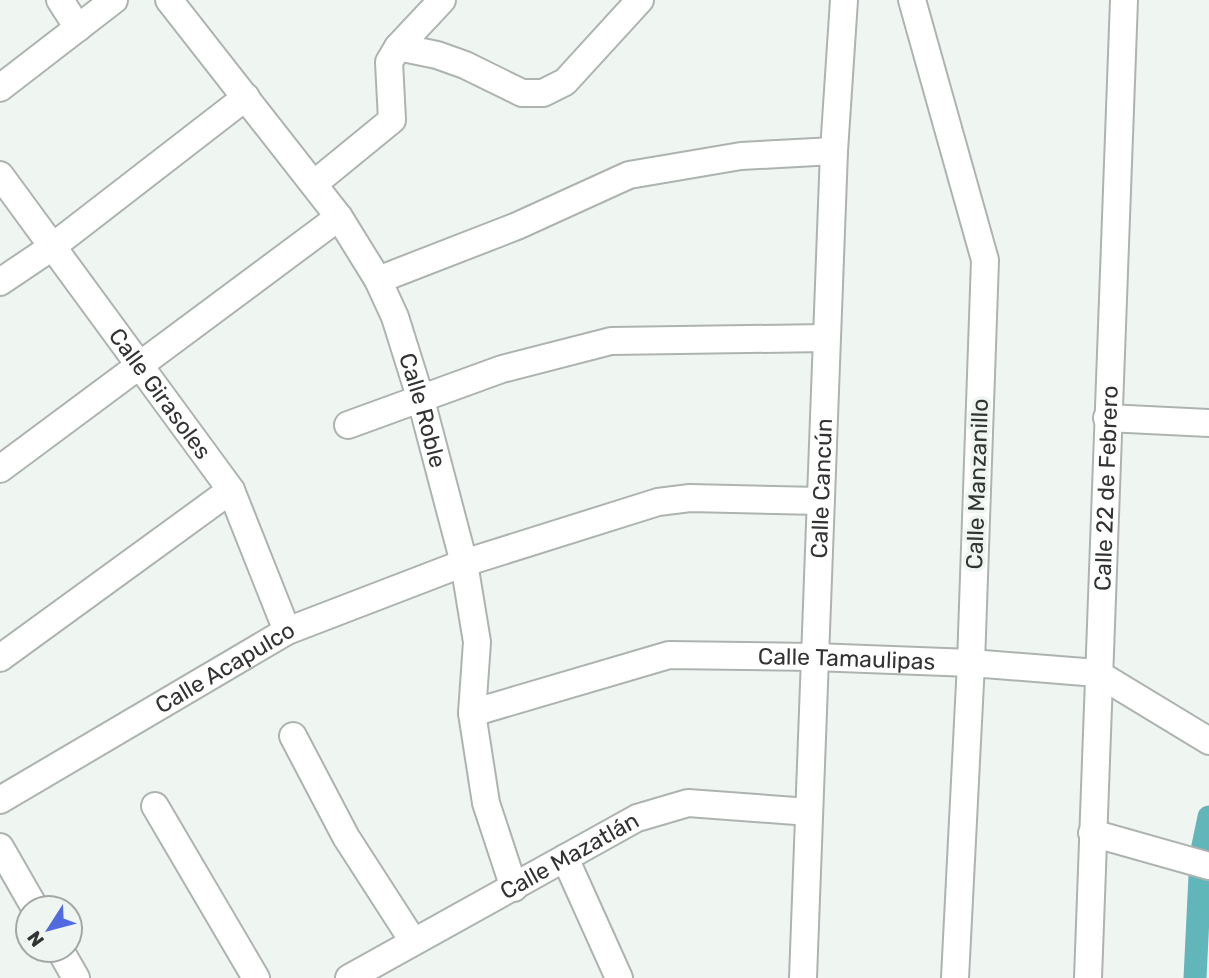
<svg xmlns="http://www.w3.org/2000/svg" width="1209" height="978" viewBox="0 0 1209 978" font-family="Rubik,sans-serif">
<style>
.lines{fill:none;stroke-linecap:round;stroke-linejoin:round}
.canal{stroke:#61b6ba;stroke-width:23}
.street-casing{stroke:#adb4af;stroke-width:30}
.street{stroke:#fff;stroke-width:26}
.labels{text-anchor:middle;stroke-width:7;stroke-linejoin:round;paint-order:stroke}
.street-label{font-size:23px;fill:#323432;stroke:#eff6f1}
</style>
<rect width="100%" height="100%" fill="#eff6f1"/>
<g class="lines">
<path class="canal" d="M1195 978 1201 855 1209 817"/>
<g class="street-casing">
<g id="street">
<path d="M60 0 78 28"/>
<path id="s1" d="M169 0 339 217 378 280 395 317 421 400 464 563 477 642 472 713 486 803 514 888"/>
<path d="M912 0 985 260 971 663 955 978"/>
<path d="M398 47 437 55 465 65 522 93H543L565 82 640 0"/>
<path d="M0 88 114 0"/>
<path id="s2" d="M0 175 231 490 287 631"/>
<path d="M315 183 392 120 389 62 398 47 442 0"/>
<path d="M378 280 517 226 629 175 741 156 834 151"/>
<path d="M0 282 52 247 246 97"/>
<path d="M1107 418 1209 423"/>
<path d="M348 425 502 369 611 341 826 338"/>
<path d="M0 469 339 217"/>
<path d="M0 658 231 490"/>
<path id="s3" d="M472 713 669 655 814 657 971 663 1097 673 1209 741"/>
<path d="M293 736 346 837 413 941"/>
<path id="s4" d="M0 800 287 631 464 563 658 502 690 498 820 501"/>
<path d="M155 806 256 978"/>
<path d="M1092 833 1209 866"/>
<path d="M0 847 35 908"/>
<path d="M565 858 619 978"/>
<path d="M60 950 76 978"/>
<path id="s5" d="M349 978 637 818 688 803 809 812"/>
<path id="s6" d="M803 978 834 151 844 0"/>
<path id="s7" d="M1088 978 1124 0"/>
</g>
</g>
<use href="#street" class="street"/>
</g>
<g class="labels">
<g class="street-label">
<text dy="8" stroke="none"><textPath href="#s2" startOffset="271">Calle Girasoles</textPath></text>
<text dy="8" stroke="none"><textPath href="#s1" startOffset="488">Calle Roble</textPath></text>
<text transform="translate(977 484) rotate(-88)" y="8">Calle Manzanillo</text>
<text dy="8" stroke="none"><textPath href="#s6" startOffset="490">Calle Cancún</textPath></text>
<text dy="8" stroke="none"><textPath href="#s7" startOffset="490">Calle 22 de Febrero</textPath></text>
<text dy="8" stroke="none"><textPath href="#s3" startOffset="383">Calle Tamaulipas</textPath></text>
<text dy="8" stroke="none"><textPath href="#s4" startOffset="261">Calle Acapulco</textPath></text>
<text dy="8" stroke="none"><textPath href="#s5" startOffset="252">Calle Mazatlán</textPath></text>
</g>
</g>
<g transform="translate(49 929) rotate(234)"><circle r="33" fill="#eff6f1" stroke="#a3a8a5" stroke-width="2"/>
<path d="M0-5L12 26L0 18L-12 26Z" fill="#526adf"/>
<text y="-10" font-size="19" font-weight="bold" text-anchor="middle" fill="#323432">N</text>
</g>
</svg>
